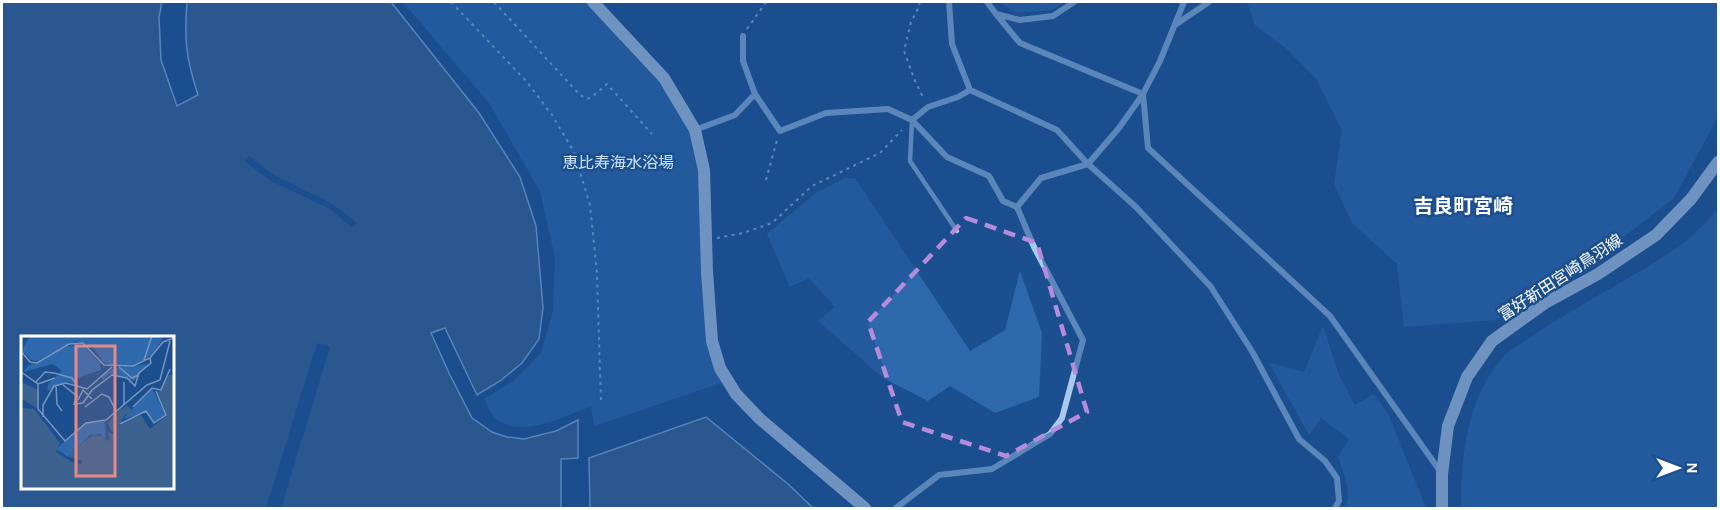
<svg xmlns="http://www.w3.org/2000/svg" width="1720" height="510" viewBox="0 0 1720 510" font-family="Karla,'Noto Sans JP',sans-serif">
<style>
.green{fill:#2e69ad}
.water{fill:#3c6290;stroke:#9cc4f0;stroke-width:1.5;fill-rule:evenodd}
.pier{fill:#1b4f8f}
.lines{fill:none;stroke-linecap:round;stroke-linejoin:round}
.path{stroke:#a9c9ee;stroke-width:2;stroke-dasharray:3 4.5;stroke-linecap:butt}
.lane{stroke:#a9c9ee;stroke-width:4.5}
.street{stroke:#a9c9ee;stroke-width:6}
.secondary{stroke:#d6e6fa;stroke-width:12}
.marked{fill:none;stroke:#b68bdc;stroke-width:4.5;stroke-dasharray:12 8;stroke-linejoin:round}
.labels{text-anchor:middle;stroke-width:5;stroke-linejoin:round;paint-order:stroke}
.park-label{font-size:16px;fill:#cfe3fa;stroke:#1b4f8f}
.street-label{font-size:16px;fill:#fff;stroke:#1b4f8f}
.quarter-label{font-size:20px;font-weight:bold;fill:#fff;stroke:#1b4f8f}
.inset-road{fill:none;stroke:#7695bc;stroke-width:1.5}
.view{fill:#e88989;fill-opacity:0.15;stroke:#e88989;stroke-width:3}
.inset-edge{fill:none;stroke:#fff;stroke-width:3}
</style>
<rect width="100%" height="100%" fill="#1b4f8f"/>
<path class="green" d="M403 2H593L664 78 695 130 712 341 727 381 594 426 591 406C565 416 522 439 496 419 491 415 487 405 484 399L512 382 541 353 553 311 555 257 540 191 489 103Z
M1000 2H1064L1053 10 1017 13 1001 4Z
M1247 2H1718V117L1674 198 1591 262 1495 320 1404 327 1397 264 1352 223 1334 184 1342 130 1317 80 1288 50 1255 25Z
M845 178H855L970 351 1005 330 1020 271 1042 333 1039 397 995 413 950 386 928 401 883 378 818 321 835 307 809 278 790 287 767 234 816 193Z
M1718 207V508H1461C1461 457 1467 399 1502 358 1509 350 1520 345 1528 339 1564 314 1604 293 1642 270 1667 256 1703 232 1718 207Z
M1323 326 1339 375 1355 405 1374 394 1389 416 1426 508H1345C1352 491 1344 474 1338 457L1349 439 1321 418 1309 435 1269 363 1304 372Z"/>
<path class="water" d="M2 2H162L159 17 161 60 177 106 198 95C186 58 184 40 187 2H391L479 113 520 177 536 226 543 308 539 339 522 363 500 381 477 395 445 328 431 333 449 373 472 418 492 432 507 437 524 439 556 431 578 420V458L561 459V508H2ZM22 338H172V488H22Z
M706 417 788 484 813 508H590L589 458Z"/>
<path class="pier" d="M249 156 274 175 333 204 357 223 352 228 330 209 271 181 244 161Z
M317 343 330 347 281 508H266Z"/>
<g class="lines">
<path class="path" d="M451 2 527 82 552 115 574 152 590 205 597 274 601 404
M494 2 580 95 587 99 593 96 607 84 652 134
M919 2 920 5 911 22 904 51 915 81 924 99
M747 29 766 2
M766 180 777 140
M717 238 743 233 772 223 812 186 880 153 902 130"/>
<path class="lane" d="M912 120 910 161 957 231"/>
<path class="street" d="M949 2 952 44 970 90 1057 130 1088 164 1136 207 1211 287 1253 353 1299 439 1325 461 1337 478 1339 501 1335 508
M987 2 996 14 1020 20 1053 16 1074 2
M1184 2 1160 61 1143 94 1148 148 1330 316 1440 471
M996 14 1020 43 1143 94 1119 128 1088 164 1041 178 1017 207
M1175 25 1209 2
M743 36V61L755 94 780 131 826 113 888 109 912 120 947 157 989 176 1003 201 1017 207 1034 247 1083 340 1062 418 1050 434 992 469 939 475 896 508
M912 120 928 107 958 97 970 90
M695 130 735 115 755 94"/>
<path class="secondary" d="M593 2 664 78 695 130 704 170 707 272 712 341 720 368 736 394 760 419 865 508
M1442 508V474L1448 426 1467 377 1492 341 1545 303 1598 274 1656 235 1691 199 1718 162"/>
</g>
<path d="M0 0H1720V510H0ZM966 218 1037 243 1087 412 1006 456 902 422 868 322Z" fill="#1b4f8f" fill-opacity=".55" fill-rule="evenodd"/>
<path class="marked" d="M966 218 1037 243 1087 412 1006 456 902 422 868 322Z"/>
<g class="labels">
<g class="park-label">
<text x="618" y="168">恵比寿海水浴場</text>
</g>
<g class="street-label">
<text transform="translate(1560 277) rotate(-33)" y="6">富好新田宮崎鳥羽線</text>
</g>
<g class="quarter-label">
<text x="1463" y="213">吉良町宮崎</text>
</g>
</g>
<g transform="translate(21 336)">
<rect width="153" height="153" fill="#1b4f8f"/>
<path d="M9 0H143L132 18 114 29H91L82 26 71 10 55 5 16 25 10 24 1 14ZM62 9 79 27 80 34 61 40 53 46 55 50 47 45 26 55 27 48 41 35 32 28 2 36 7 30 47 10ZM127 28 113 45 88 38 82 44 80 40 93 32ZM131 52 145 79 133 87 126 76 102 83ZM84 85 85 103 79 98 69 99 47 121 35 113 65 87Z" fill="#2e69ad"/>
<path d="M148 39H153V153H0V72L13 73 39 107 35 116 51 126 60 128 62 125 48 121 52 114 72 99 82 100 85 104 80 107 88 103 87 96 97 99 90 95 87 87 98 74 106 70 113 75 103 80 98 90 120 79 129 93 146 80 137 56ZM0 46 18 54 16 72 2 64 0 70Z" fill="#3c6290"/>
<path class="inset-road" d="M0 15 9 26 16 27 48 8 62 7 83 29 112 30 129 22 142 6 153 2M123 24 131 0M98 31 111 42 117 39M0 36 17 48V73L44 105 65 87 85 84 126 49 139 44 149 5M15 46 24 36 33 37 51 42 57 51M17 48 34 42M35 49 36 68 41 75M42 49 56 60 53 68 62 67M57 64 62 54 71 63M62 67 71 54 91 39 106 42 114 50 118 37 130 27 129 22M103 69V46M64 71 81 58 88 61 94 73M112 71 131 52 140 54 149 33M22 81V69L33 50 45 47 66 53 91 31M99 88 125 75 133 87 145 79 135 55"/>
<path class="view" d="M55 10H94V140H55Z"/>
<rect width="153" height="153" class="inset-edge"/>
</g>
<rect width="1720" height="510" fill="none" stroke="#ffffff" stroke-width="6"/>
<g transform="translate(1678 468) rotate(90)" stroke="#1b4f8f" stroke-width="4.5" paint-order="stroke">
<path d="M0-4.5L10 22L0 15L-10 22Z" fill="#ffffff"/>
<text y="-9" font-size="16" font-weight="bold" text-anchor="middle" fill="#ffffff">N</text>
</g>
</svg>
